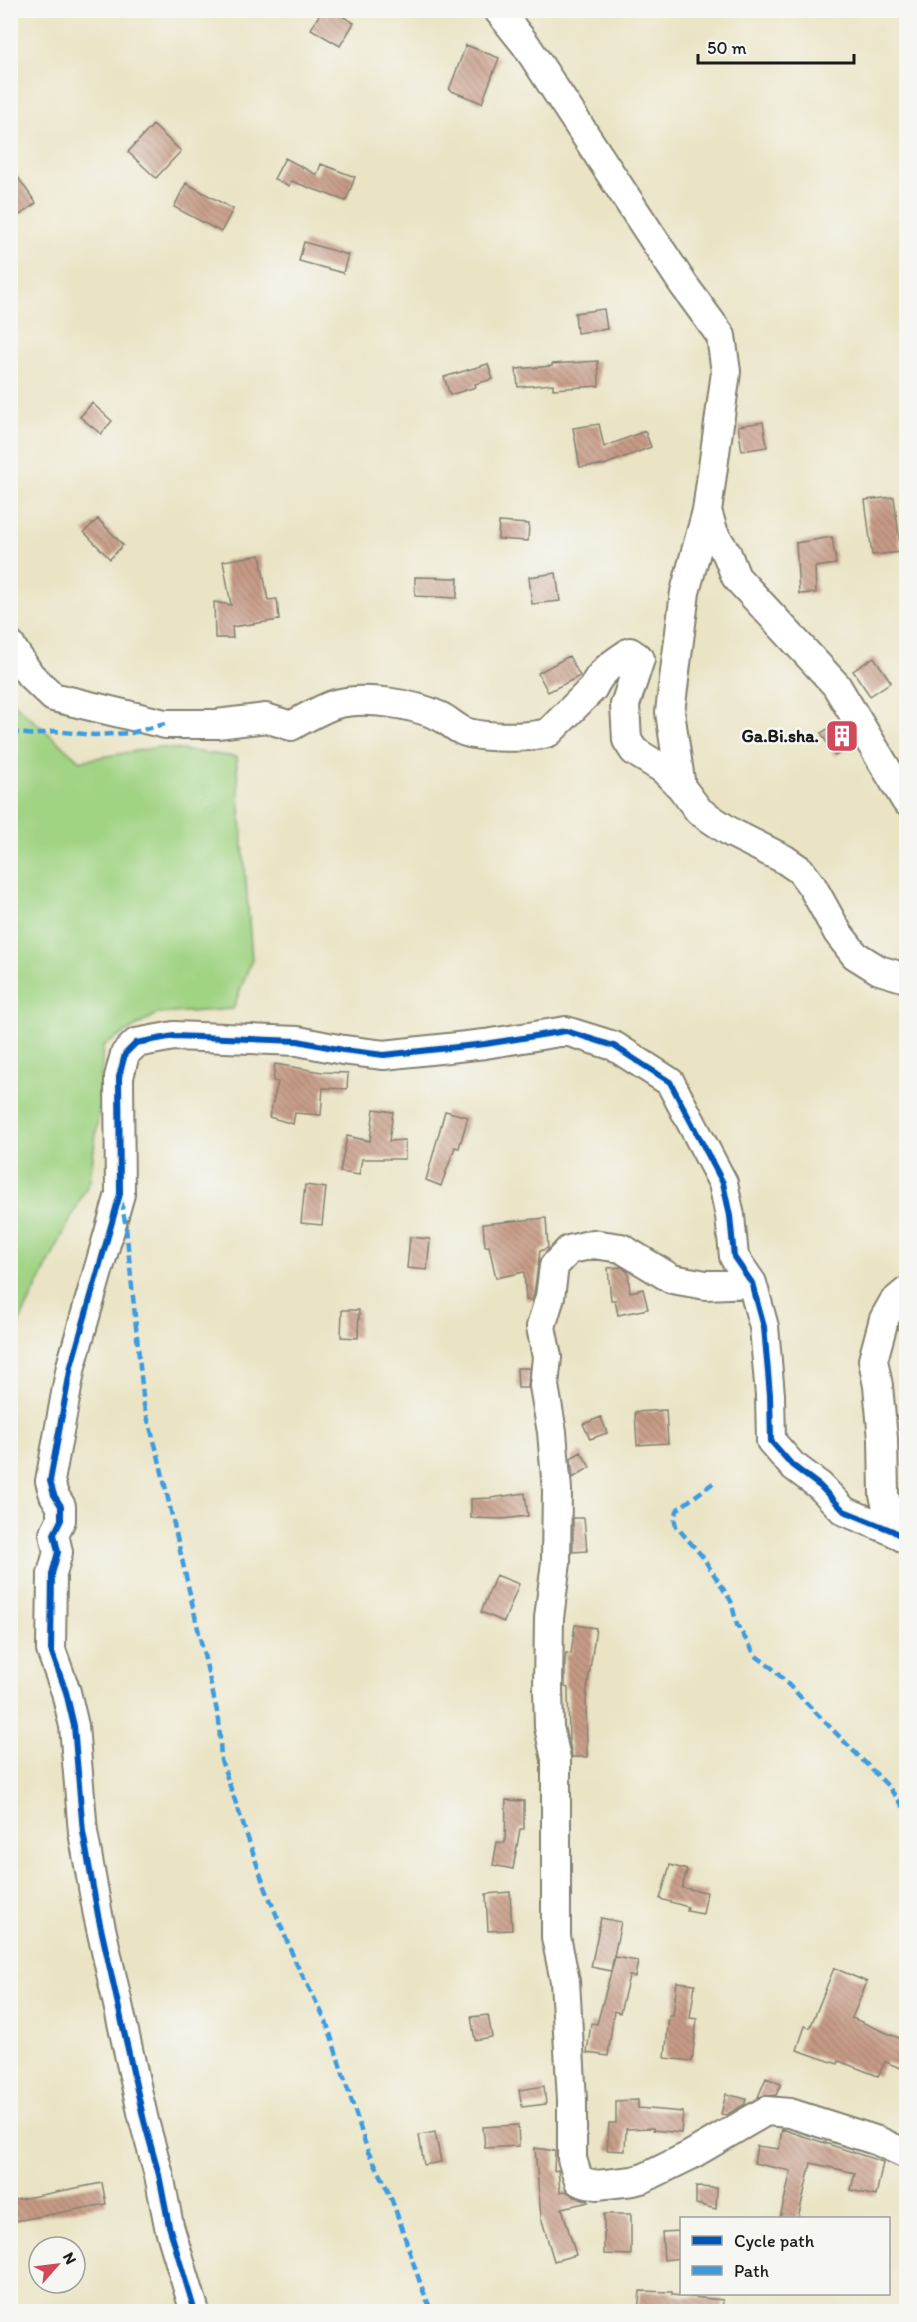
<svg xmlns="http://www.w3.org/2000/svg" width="917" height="2322" viewBox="0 0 917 2322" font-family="Itim,sans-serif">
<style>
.grass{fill:#a0d383;stroke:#5e7850;stroke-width:1.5}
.building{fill:url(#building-back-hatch)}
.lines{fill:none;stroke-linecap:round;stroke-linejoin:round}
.minor-casing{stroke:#838070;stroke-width:32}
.minor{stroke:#fff;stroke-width:28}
.quiet{stroke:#3c9bdf;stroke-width:4.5;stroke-dasharray:9 4.5;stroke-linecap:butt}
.cycleway-casing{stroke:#f6f6f2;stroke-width:10}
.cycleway{stroke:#0057b8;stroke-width:6}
.labels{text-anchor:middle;stroke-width:5;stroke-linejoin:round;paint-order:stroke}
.poi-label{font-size:18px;font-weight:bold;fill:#1c1c1c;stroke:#f6f6f2;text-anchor:end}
</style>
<defs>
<pattern id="building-back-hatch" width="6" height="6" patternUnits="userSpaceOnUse" patternTransform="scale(1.5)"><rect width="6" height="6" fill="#c79b86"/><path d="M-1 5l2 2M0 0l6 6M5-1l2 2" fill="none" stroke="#a17e6d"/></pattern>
</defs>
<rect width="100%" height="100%" fill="#f6f6f2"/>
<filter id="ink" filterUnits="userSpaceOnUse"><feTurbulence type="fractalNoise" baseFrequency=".0167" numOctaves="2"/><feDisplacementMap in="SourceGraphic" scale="12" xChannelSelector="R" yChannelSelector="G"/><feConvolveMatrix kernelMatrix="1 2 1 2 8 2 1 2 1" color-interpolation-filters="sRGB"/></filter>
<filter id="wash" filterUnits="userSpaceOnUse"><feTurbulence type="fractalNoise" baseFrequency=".008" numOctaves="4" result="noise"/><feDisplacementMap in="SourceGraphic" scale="24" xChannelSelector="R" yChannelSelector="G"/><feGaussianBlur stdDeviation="1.35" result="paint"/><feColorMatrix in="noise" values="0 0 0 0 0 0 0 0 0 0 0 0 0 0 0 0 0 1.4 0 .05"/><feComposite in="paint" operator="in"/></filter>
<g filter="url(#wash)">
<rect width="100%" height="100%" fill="#eae4c5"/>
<path class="grass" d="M10,700L80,761L158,747L236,757L252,959L233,1009L157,1014L103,1046L99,1110L90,1180L11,1339Z"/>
<g id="blocks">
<path class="building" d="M322,10H332L354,23L340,46L311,29Z
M466,45L499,58L482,103L449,90Z
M153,125L181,151L156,178L128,152Z
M285,158L317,175L321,164L355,177L346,201L291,181L289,186L274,179Z
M10,166L36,203L20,215L10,201Z
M186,183L233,209L221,232L174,207Z
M304,242L348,255L343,273L299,261Z
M604,309L607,329L577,333L575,313Z
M598,361L599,386L553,389V384L518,387L516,369L552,366V364Z
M488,364L493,379L475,384L476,387L450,395L444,377Z
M92,403L112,421L101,434L80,417Z
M763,422L767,447L742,451L738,426Z
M599,424L604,447L645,431L651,447L604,465L580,467L573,428Z
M894,497L901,552L872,555L865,500Z
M98,519L123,545L110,559L84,532Z
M499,522L529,524L528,541L498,539Z
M832,537L836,564L815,567L816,593L799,594L796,543Z
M260,555L268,600L277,599L279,620L232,627L233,638H215L214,602L231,605L223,561Z
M556,573L560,601L532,604L529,577Z
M415,577L458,578L457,598L415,596Z
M569,656L580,676L548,692L538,673Z
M874,657L891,682L870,696L853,671Z
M839,722L853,745L835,756L821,733Z
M275,1064L322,1072L348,1073L347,1089L323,1088L321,1115L295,1113L293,1124L269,1117L278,1082L273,1081Z
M374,1109L393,1112L389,1141L405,1140V1159H362L359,1175L340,1172L347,1136L370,1141Z
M445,1111L468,1117L459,1148L455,1147L441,1186L426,1180Z
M305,1185L326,1188L322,1225L301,1223Z
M546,1218L548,1248L540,1251L534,1294L532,1300H526L524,1272L496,1278L489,1246H485L483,1224Z
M410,1237L430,1239L427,1270L407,1268Z
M621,1267L628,1272L630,1292L643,1289L648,1309L618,1315L615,1300H611L608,1268Z
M342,1310H359L358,1338L341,1337Z
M517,1368H529L528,1388H518Z
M666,1410L668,1443L637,1445L635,1412Z
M601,1417L607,1433L590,1439L583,1424Z
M581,1452L590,1467L573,1478L571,1458Z
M525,1493L528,1516L502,1519L471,1518V1499L491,1498Z
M573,1518H584L587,1551L573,1552Z
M496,1575L519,1584L504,1622L481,1612Z
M575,1625L596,1628L586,1697L587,1757H572L569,1740L568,1688L565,1687V1661L566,1653L571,1654Z
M506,1800L524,1801V1829H520L513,1869L493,1865L497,1842L505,1843Z
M670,1865L687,1870L682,1888L707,1892L703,1914L687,1911L688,1907L660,1899Z
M510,1892L512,1930L488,1931L486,1894Z
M601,1918L621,1922L611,1971L591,1967Z
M615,1957L638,1961L635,1977L629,1976L620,2013L614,2011L608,2056L587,2053L591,2023L597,2024Z
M834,1968L867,1982L852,2018L906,2041V2070L885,2062L878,2076L839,2061L838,2064L797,2050L805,2026L810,2028Z
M677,1982L695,1984L690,2018L697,2019L692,2061L665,2058L669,2016H673Z
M488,2015L492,2037L475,2040L471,2017Z
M766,2078L781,2084L776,2095L758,2097Z
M544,2086L546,2104L522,2107L519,2090Z
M726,2094L746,2099L745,2104L726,2115L721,2114Z
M638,2100V2108L683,2112L681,2133L653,2130V2128L626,2129L625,2151L607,2150L609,2123H616V2101Z
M518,2125L519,2146L485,2148L483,2127Z
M782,2129L883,2162L876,2196L851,2190L855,2173L811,2163L798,2218H780L791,2171L754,2163L757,2146L779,2149Z
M435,2132L441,2162L424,2165L419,2135Z
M535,2148L555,2151L554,2171L558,2170L560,2192L566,2191L575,2197L588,2200L589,2202L562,2208L576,2255L554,2261L541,2217Z
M102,2183L106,2204L10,2222V2201Z
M696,2187L717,2188L716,2209L696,2204Z
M604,2214H631V2255L604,2254Z
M681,2231V2258L664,2260L662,2232Z
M640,2291L672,2292V2295L723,2300L722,2312H638Z"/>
</g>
</g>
<g filter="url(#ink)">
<use href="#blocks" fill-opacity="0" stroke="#838070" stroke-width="1.5"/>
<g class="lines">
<defs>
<path id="minor" d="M498,10L526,45L683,284L721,336L726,372L707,511L685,592L670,712L681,787L699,811L732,833L784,859L800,870L812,886L838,933L855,955L879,970L906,978
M707,511L714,534L727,554L736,577L836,685L906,801
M10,645L30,675L53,697L165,724H217L266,718L291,726C305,718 321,709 336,704C365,696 413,704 439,716C448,720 454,727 463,731C479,738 532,739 549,732L593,688C600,671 615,662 630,652L640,659L625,705L627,740L634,751L663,769L681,787
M752,1283L706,1285L672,1279L621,1248L593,1244L569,1250L554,1266L550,1297L541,1327L547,1357L544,1386L552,1432L557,1490L556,1562L549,1618L548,1689L549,1727L556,1759V1937L565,1981L572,2100V2159L579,2181L597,2185L633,2181L644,2178L689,2156L766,2111L790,2113L878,2141L906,2154
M893,1531L884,1495L883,1439L878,1386L873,1360L884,1319L893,1303L906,1292
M195,2312L169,2226L159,2175L144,2121L98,1915L83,1832L74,1726L66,1692L51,1650L52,1574L58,1552L54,1534L61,1520V1506L54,1495L50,1481L71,1366L120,1194L119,1077L125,1054L136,1043L174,1036L298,1041L343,1050L384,1055L485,1044L566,1031L614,1046L670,1082L723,1183L730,1216L734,1257L752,1283L764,1327L770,1395L771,1441L792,1465L820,1486L844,1511L893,1531L906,1539"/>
</defs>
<use href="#minor" class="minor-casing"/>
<use href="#minor" class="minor"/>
<path class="quiet" d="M10,732L35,735L53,731L94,735L131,733L165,724
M121,1201L126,1227L144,1406L158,1455L219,1720L221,1760L263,1882L296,1963L326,2021L368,2152C399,2201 408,2259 432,2312
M713,1483L678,1509L674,1518L676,1526L702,1556L731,1601L737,1625L756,1656L772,1668L887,1785L906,1810"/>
<defs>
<path id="cycleway" d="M195,2312L169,2226L159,2175L144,2121L98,1915L83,1832L74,1726L66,1692L51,1650L52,1574L58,1552L54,1534L61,1520V1506L54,1495L50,1481L71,1366L120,1194L119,1077L125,1054L136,1043L174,1036L298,1041L343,1050L384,1055L485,1044L566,1031L614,1046L670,1082L723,1183L730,1216L734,1257L752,1283L764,1327L770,1395L771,1441L792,1465L820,1486L844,1511L893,1531L906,1539"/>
</defs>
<use href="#cycleway" class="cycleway-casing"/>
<use href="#cycleway" class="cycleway"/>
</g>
</g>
<defs>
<symbol id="building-square" viewBox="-11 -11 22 22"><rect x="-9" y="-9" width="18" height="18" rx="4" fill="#d1495b" stroke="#f6f6f2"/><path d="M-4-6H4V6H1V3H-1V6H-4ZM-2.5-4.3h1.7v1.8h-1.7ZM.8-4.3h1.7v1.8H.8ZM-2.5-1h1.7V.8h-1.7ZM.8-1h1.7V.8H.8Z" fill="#fff"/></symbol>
</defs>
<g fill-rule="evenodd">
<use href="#building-square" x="823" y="717" width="38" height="38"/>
</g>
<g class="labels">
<g class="poi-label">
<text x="819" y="742">Ga.Bi.sha.</text>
</g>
</g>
<rect width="917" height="2322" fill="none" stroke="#f6f6f2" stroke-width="36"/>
<rect x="680" y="2217" width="210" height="78" fill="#f6f6f2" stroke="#9f9f9c" stroke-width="1.5"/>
<rect x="692" y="2236" width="30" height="9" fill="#0057b8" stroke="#9f9f9c" stroke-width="1.5"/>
<text x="734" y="2247" font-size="18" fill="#1c1c1c">Cycle path</text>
<rect x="692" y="2266" width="30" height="9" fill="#3c9bdf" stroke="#9f9f9c" stroke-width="1.5"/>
<text x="734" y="2277" font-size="18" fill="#1c1c1c">Path</text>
<g transform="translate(57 2265) rotate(62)"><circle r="28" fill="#f6f6f2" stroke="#9f9f9c" stroke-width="1.5"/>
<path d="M0-4.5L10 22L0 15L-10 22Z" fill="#d1495b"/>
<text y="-9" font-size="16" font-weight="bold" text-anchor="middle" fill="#1c1c1c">N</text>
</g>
<path d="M698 54v9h156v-9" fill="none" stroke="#1c1c1c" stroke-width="3"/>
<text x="707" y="54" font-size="18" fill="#1c1c1c" stroke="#f6f6f2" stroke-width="4.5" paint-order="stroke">50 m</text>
</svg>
